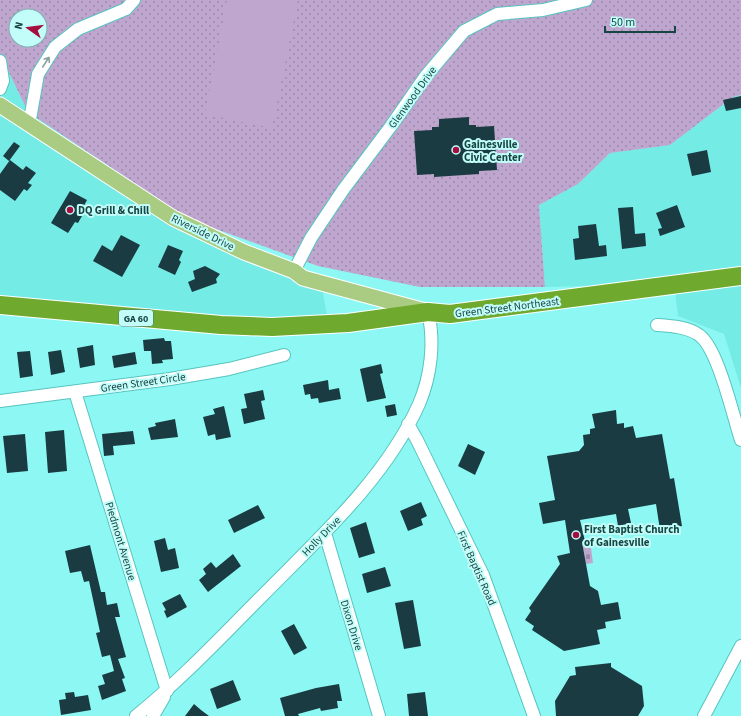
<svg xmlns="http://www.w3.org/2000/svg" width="741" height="716" viewBox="0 0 741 716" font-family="'Source Sans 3',sans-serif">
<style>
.built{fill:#75ebe6}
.green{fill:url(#green-dots);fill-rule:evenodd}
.cemetery{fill:url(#cemetery-stones)}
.pitch{fill:#bfa6cf}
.building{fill:#1a3b41}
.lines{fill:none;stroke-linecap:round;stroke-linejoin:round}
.minor-casing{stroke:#57c4bf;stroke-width:14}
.major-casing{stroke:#fff;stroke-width:17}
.highway-casing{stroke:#fff;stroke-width:20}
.minor{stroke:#fff;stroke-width:12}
.major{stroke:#a9cc82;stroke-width:15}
.highway{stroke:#6faa2e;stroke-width:18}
.oneway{stroke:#8ba2a2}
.poi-dot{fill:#a60d3f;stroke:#c2fdf9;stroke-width:1.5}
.labels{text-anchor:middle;stroke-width:4;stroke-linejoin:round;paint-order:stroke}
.shield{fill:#c2fdf9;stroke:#4a7c7a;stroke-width:1}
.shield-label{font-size:10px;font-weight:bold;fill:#174544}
.street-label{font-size:11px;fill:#174544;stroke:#c2fdf9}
.poi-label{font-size:11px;font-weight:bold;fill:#174544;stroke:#c2fdf9;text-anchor:start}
</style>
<defs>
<pattern id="green-dots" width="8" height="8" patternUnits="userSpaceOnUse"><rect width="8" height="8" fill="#bfa6cf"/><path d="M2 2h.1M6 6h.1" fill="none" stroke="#9a89aa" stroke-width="1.8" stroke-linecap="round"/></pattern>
<pattern id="cemetery-stones" width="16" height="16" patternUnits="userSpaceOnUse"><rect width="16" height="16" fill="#bfa6cf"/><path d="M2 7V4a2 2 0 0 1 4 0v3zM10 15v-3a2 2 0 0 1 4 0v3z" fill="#9a89aa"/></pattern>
</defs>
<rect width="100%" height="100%" fill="#8df8f3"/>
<path class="built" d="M0,54L28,112L188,219L320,276L328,321H270L0,303Z
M741,95V388L724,334L678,316L674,284L545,287L539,205L578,184L610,153L670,145L733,97Z"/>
<path class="green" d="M0,0H741V95L733,97L670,145L610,153L578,184L539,205L545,287H420L318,266L188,219L28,112L0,54ZM16,16H40V40H16Z"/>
<path class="cemetery" d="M590,540L593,563L586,564L582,542Z"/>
<path class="pitch" d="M227,0H298L272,128L205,114Z"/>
<path class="building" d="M741,96V108L726,111L723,100Z
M469,117V125H476V127L494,126L497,170L479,171V174L434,177V174L417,175L414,131L432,130V127H439V119Z
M14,142L20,146L9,161L3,156Z
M707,150L711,172L692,176L687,154Z
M10,160L23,170L26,166L36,173L28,183L32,185L27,191L24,189L15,201L0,190V174Z
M70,191L87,200L79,215L82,216L78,223L75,222L68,233L51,223Z
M677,205L685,227L660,236L658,229L662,228L656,213Z
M633,207L635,234L645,233L646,246L622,249L618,208Z
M596,224L599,246L606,245L607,256L575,260L573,239L579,238L578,226Z
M121,235L140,245L122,277L93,261L102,245L112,251Z
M168,245L183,251L179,260L181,262L175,275L158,267Z
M205,266L220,274L216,279L217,283L192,292L188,282L195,279L193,271Z
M164,338L165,341H171L173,359L162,360L163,363L152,364L151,351H144L143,340Z
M93,345L95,365L80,368L77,348Z
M61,350L65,372L51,375L48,352Z
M30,351L33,376L20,378L17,352Z
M135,352L137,364L114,368L112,356Z
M381,364L383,373L380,374L386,398L367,402L360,369Z
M328,380L329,390L339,388L341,399L319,403L318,398L311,399L310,394L305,395L303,385Z
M263,390L265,400L261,401L265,419L244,424L241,409L247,408L244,394Z
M395,404L397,415L387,417L385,406Z
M224,406L231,437L216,440L215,434L208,436L203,417L215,414L213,409Z
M616,410L617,424L624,423V428L633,426L636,438L662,434L670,479L674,478L682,526L660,530L656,504L628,509L631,523L618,526L616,514L580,520L585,541L582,542L590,586L598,591L601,605L618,602L621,619L605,622L606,628L597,630L600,644L564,651L532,630L534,626L525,620L531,611L529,608L560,564L557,556L570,553L565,520L543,524L539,503L555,500L547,456L579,451L584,445L583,435L590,434V429L595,428L592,414Z
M175,419L178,437L151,440L148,428L156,426L155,423Z
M64,430L67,471L48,473L45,432Z
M133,431L135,444L113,446L114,455L104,456L102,434Z
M25,434L28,471L7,473L3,436Z
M468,444L485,452L475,475L458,466Z
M421,502L427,516L421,519L423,525L408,531L400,511Z
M258,505L265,518L234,533L228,520Z
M366,522L375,553L359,558L350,528Z
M165,538L168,550L175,548L179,568L161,572L154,541Z
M90,545L101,592H105L107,605L117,603L120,617H115L126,657L118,659L125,678L122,679L126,691L102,700L98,686L105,684L102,675L114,671L110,655L102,657L96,633L100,632L89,581L84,582L81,571L70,573L65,551Z
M233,554L241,566L208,592L199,580L206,574L203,569L211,562L216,568Z
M385,567L391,586L367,593L362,574Z
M180,594L187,607L167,618L164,611L166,610L162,603Z
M413,600L421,646L404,649L395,603Z
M294,624L307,648L294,655L281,631Z
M611,663V667L642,686L644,706L638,716H556L555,701L570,676L576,675L575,667Z
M233,680L241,700L217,709L210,689Z
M339,684L342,701H337L338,708L321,711L320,708L298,714L299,716H285L280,698L316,688Z
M74,692L75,697L88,695L91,710L61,715L59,700L66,699L65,693Z
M425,692L428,716H409L407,694Z
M194,704L201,710L209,716H185Z"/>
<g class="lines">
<defs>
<path id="minor" d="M0,61L3,81L0,89
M29,125L38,74L55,47L78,29L126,9L134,0
M294,271L311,238L343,190L391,126L425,77L464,31L497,14L543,10L586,0
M657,325C671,326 688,327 699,335C718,348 733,416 741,440
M75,392L167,691
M0,401L170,379L229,369L284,355
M408,424L417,440L483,575L534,716
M325,533L379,716
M136,716C182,679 222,636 263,595C319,538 386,478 419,404C431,376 435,342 428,312
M153,716L164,697
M704,716L741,646"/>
<path id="major" d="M0,105L173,218L244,252L294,271L303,278L425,311"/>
<path id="highway" d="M0,305L221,325L272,327L348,323L428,312L450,314L741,276"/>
</defs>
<use href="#minor" class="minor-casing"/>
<use href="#major" class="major-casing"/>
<use href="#highway" class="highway-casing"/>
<use href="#minor" class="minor"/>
<use href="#major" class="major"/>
<use href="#highway" class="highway"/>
</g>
<defs><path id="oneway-shaft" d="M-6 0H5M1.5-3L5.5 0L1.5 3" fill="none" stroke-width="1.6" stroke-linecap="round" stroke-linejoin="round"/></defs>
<use class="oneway" href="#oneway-shaft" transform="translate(46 62) rotate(-57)"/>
<g class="poi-dot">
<circle cx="456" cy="150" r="4"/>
<circle cx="70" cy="210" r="4"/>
<circle cx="576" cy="535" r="4"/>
</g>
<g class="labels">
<rect class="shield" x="119" y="310" width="34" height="16" rx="3"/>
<g class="shield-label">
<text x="136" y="322">GA 60</text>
</g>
<g class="street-label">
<text transform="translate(412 97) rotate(-54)" y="4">Glenwood Drive</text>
<text transform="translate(203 232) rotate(26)" y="4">Riverside Drive</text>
<text transform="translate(507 307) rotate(-7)" y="4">Green Street Northeast</text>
<text transform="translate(143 382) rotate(-8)" y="4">Green Street Circle</text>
<text transform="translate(321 536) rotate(-46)" y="4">Holly Drive</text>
<text transform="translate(121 541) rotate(73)" y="4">Piedmont Avenue</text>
<text transform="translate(477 568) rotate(66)" y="4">First Baptist Road</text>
<text transform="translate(352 625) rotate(73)" y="4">Dixon Drive</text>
</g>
<g class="poi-label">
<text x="464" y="148">Gainesville<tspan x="464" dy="13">Civic Center</tspan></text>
<text x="78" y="214">DQ Grill &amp; Chill</text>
<text x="584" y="533">First Baptist Church<tspan x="584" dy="13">of Gainesville</tspan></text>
</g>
</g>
<g transform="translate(28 28) rotate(284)"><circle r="19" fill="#c2fdf9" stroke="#7eb3b1"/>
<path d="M0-3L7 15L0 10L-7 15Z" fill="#a60d3f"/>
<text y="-6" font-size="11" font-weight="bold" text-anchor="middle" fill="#174544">N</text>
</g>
<path d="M605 26v6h70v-6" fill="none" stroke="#174544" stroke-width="2"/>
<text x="611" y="26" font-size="12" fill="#174544" stroke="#c2fdf9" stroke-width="3" paint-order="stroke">50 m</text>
</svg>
